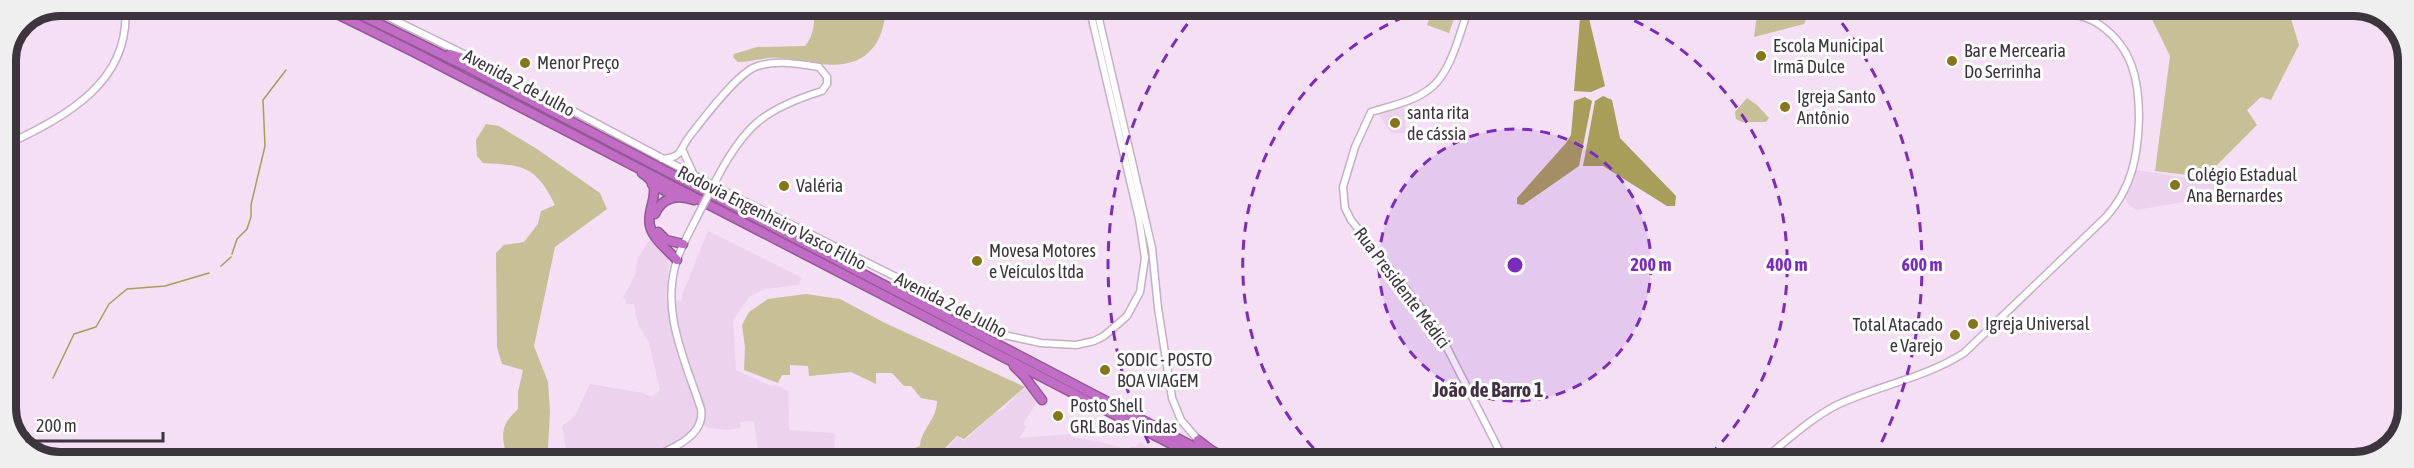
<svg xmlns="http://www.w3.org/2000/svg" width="2414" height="468" viewBox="0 0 2414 468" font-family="'Asap Condensed',sans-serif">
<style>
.built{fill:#ecd2ed}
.green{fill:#c7bf96}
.water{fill:#a99d5a}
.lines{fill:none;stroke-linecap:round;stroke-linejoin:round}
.stream{stroke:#a99d5a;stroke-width:1.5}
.secondary-casing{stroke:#c4b0c4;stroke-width:9}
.motorway-casing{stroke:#935996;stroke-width:11}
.secondary{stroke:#fff;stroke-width:6}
.motorway{stroke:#c16cc5;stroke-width:8}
.secondary-bridge-casing{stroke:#c4b0c4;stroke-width:9;stroke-linecap:butt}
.secondary-bridge{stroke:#fff;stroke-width:6}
.ring{fill:none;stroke:#7b2cbf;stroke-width:3;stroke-dasharray:10 8}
.poi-dot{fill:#857619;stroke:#fff;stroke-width:2}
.labels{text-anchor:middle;stroke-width:6;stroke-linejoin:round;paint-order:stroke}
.poi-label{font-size:18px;fill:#3d353e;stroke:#fff;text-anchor:start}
.street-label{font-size:18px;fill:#3d353e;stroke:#fff}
.neighbourhood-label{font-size:20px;font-weight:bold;fill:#413142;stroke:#fff}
.rim{fill:none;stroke:#3d353e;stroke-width:8}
.centre{fill:#7b2cbf;stroke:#fff;stroke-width:3}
.ring-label{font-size:18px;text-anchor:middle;font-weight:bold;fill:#7b2cbf;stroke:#fff;stroke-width:6;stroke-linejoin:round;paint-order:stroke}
</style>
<rect width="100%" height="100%" fill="#f4dff4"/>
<path class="built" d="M1404,106L1406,133H1391L1379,114Z
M2137,170L2199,180L2212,177L2224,191L2207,198L2136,210L2127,203L2126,197Z
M708,231L802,278L798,285L765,289L750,296L733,320L736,370L771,386L776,385L788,391L789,430L834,433L835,461H759L754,421L740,422L741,428L728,430L709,428L699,421L689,436L678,443L688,461H568L562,426L575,416L590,384L643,393L652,397L660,390L649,343L638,324L634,304H626V299L623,298L635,275L638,258L650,239L669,258L666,299L682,301L683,293Z
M1028,388L1039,399L1023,424L1027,427L1019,438L1071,434V437L1106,443L1128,450L1131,446L1135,447L1140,442L1164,461H934L958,437L964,441L996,412L1003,410L1020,392Z"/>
<path class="green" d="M815,6H886C884,48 863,69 821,64C807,63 793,58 779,58C766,57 751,62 738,62L733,57L734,54L757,47L805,46C815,35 814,20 815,6Z
M1434,7H1458L1449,33L1427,25Z
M1758,7H1811L1804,24L1754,37Z
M1899,7H1963L1910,15Z
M2146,7H2258L2266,19H2291L2299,45L2271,100L2261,97L2247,110L2257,125L2205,177L2155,171L2170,56Z
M1747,98L1757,105L1769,118L1766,122H1742L1736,119L1735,112Z
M486,124L499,126L537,149L600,193L607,209L555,247L534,346L548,382L550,412L548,448L534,461H515L507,458C501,434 500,426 518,409V392L523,370L502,364L497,347L496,253L504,245L524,242L538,224L541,211L555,205C536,166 523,165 483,163L477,156L476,140Z
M806,294L840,299L885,323L1025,387L964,439L957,436L932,461H871C886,452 904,453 920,446C921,430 937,419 937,401L921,398L911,386H904L892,373H876V384L851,372L809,376L808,366L790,365V375H782L778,383L744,370L745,347L742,325L749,312L768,299Z"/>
<path class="water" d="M1583,14H1588L1605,86L1591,92L1574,91L1580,18Z
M1603,96L1612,100L1620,138L1676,196L1675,206H1667L1603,166H1583L1595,101Z
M1585,97L1592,101L1579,166L1523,205L1517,204V198L1566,143L1571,135L1574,101Z"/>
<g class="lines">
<path class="stream" d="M232,254L237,239L247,229L251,217V205L265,146L263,100L286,70
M221,266L231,257
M53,378L74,334L96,327L109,304L127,289L165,286L209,273"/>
<defs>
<path id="secondary" d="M366,6L472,58
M1096,6L1152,248L1158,308L1172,398L1181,420L1198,440
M1469,7C1460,32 1451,75 1428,90C1412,102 1390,106 1371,112L1355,147L1343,187L1345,208L1351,220L1421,308L1441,336L1499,450L1504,457L1512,462
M481,62L722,190L916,287L1004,335L1041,343L1076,345L1094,341L1104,336L1127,316L1140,292L1145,258L1139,219L1089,6
M6,145C65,117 132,82 125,6
M682,149L693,173
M662,159C669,158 675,158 679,153C683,148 685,142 689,137C703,119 736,75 755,67C776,59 798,64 819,67L827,77V84L822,91C764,109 744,126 716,180
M645,461C666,451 706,438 701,409C685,360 659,309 678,257C683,243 691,229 698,215
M1760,462C1785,443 1810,418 1839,404C1880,385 1925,378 1964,353L2106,217C2132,188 2138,156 2139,118C2139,81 2133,48 2100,25C2078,10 2052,15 2029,7"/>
<path id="motorway" d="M321,6L412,51L1206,462
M343,6L467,67L1223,462
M450,54L484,64
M642,173C667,188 645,207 650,226C653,239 668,250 677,260
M652,184L677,197
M655,214C662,197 678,194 694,200
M658,232L666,240L683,244
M929,303L960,311
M1014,366L1024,376L1042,400
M1198,440L1211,450L1232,462"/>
</defs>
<use href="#secondary" class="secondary-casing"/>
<use href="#motorway" class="motorway-casing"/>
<use href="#secondary" class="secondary"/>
<use href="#motorway" class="motorway"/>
<defs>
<path id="secondary-bridge" d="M698,215L716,180"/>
</defs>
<use href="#secondary-bridge" class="secondary-bridge-casing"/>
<use href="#secondary-bridge" class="secondary-bridge"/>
</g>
<circle cx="1515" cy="265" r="136" fill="#7b2cbf" fill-opacity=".12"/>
<g class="ring">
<circle cx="1515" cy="265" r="136"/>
<path d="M1326 461A272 272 0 0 1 1429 7M1601 7A272 272 0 0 1 1704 461"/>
<path d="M1157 459A407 407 0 0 1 1199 9M1831 9A407 407 0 0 1 1873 459"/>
</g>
<g class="poi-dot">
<circle cx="1761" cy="56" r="6"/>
<circle cx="1952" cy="61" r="6"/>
<circle cx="525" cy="63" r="6"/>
<circle cx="1785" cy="107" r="6"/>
<circle cx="1395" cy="123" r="6"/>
<circle cx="2175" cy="185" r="6"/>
<circle cx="784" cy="186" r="6"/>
<circle cx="977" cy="261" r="6"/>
<circle cx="1973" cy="324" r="6"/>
<circle cx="1955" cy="335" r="6"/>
<circle cx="1105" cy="370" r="6"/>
<circle cx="1058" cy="416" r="6"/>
</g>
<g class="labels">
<g class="poi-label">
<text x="1773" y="52">Escola Municipal<tspan x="1773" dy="21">Irmã Dulce</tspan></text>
<text x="1964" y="57">Bar e Mercearia<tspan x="1964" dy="21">Do Serrinha</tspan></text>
<text x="537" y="69">Menor Preço</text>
<text x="1797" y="103">Igreja Santo<tspan x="1797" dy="21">Antônio</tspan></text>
<text x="1407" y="119">santa rita<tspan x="1407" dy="21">de cássia</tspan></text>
<text x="2187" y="181">Colégio Estadual<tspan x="2187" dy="21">Ana Bernardes</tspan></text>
<text x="796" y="192">Valéria</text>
<text x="989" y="257">Movesa Motores<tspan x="989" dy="21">e Veículos ltda</tspan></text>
<text x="1985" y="330">Igreja Universal</text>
<text x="1943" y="331" text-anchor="end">Total Atacado<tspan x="1943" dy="21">e Varejo</tspan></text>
<text x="1117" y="366">SODIC - POSTO<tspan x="1117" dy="21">BOA VIAGEM</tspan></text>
<text x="1070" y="412">Posto Shell<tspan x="1070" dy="21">GRL Boas Vindas</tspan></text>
</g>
<g class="street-label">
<text transform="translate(519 83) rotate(28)" y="6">Avenida 2 de Julho</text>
<text transform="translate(772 218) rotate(27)" y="6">Rodovia Engenheiro Vasco Filho</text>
<text transform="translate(1402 288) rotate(53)" y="6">Rua Presidente Médici</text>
<text transform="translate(951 305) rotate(27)" y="6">Avenida 2 de Julho</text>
</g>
<g class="neighbourhood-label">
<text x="1488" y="397">João de Barro 1</text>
</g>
</g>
<path d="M0 0H2414V468H0ZM60 16H2354A44 44 0 0 1 2398 60V408A44 44 0 0 1 2354 452H60A44 44 0 0 1 16 408V60A44 44 0 0 1 60 16Z" fill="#efeff0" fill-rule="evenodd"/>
<path class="rim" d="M60 16H2354A44 44 0 0 1 2398 60V408A44 44 0 0 1 2354 452H60A44 44 0 0 1 16 408V60A44 44 0 0 1 60 16Z"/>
<circle cx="1515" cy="265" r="9" class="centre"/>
<g class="ring-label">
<text x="1651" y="271">200 m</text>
<text x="1787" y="271">400 m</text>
<text x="1922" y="271">600 m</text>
</g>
<path d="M27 432v9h136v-9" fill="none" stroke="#3d353e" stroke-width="3"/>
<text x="36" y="432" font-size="18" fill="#3d353e" stroke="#ffffff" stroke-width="4.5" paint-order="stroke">200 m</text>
</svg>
